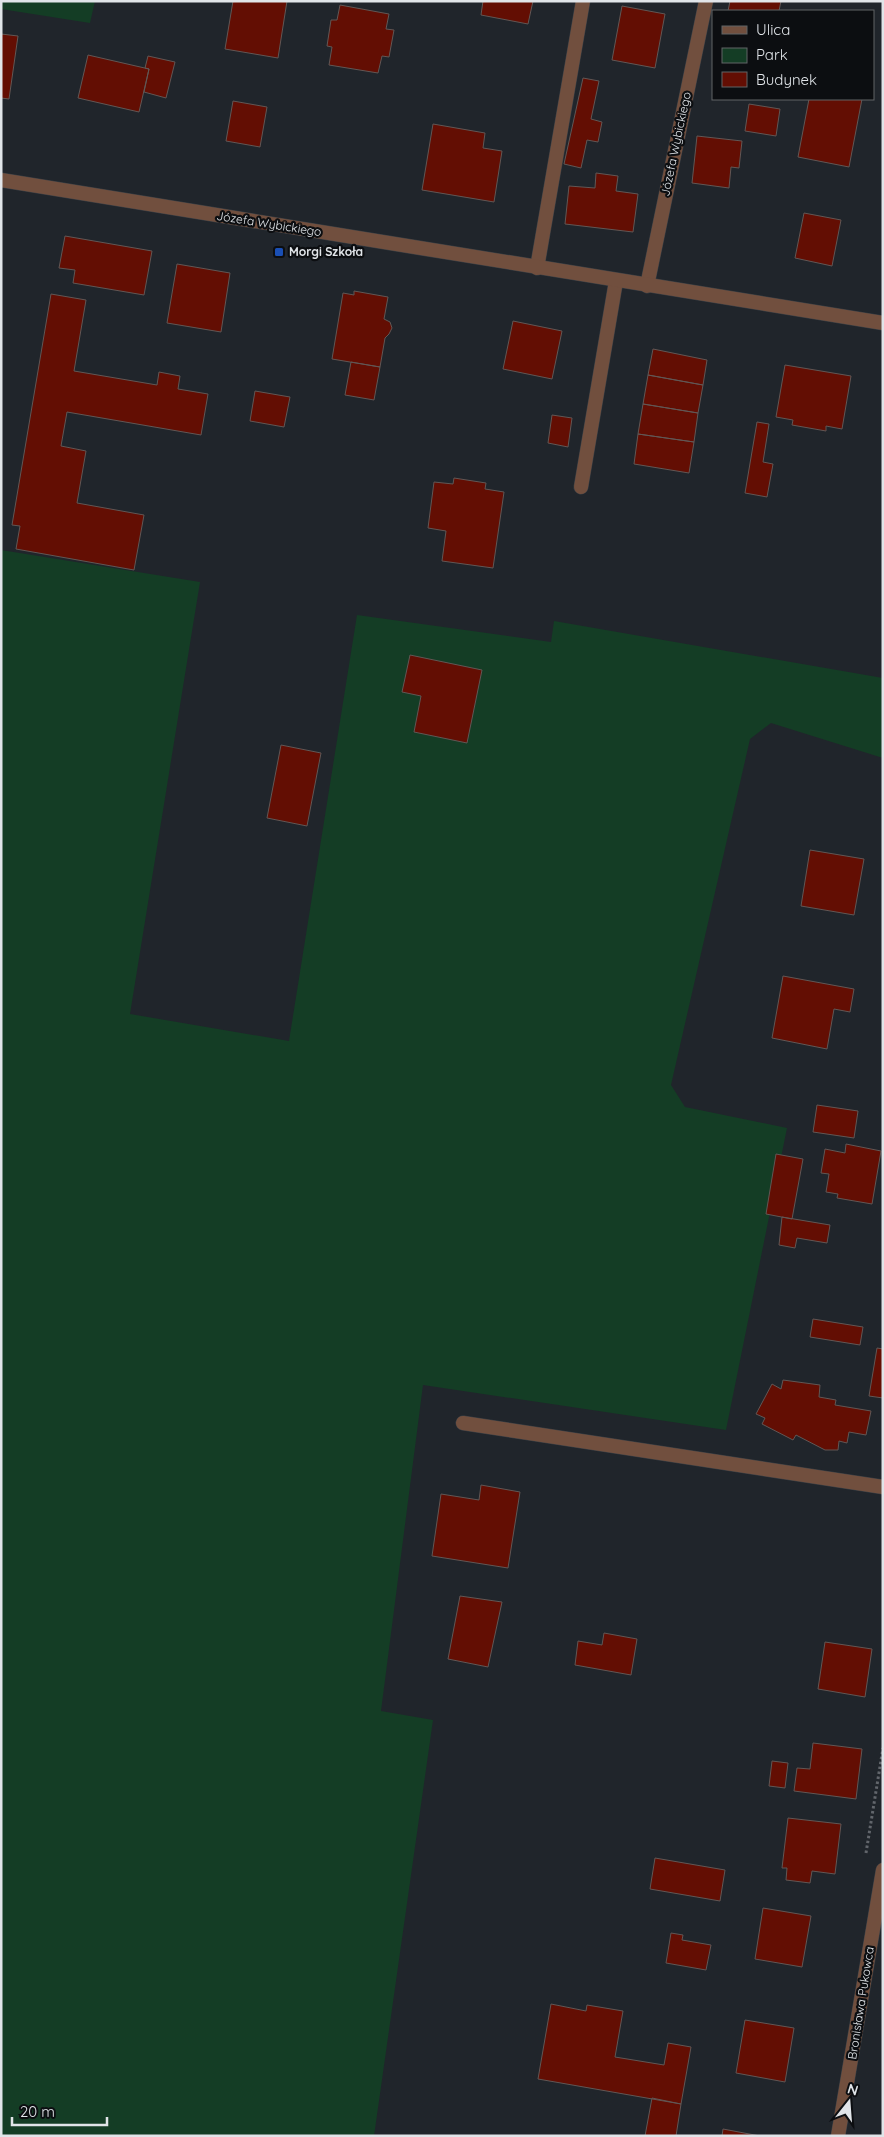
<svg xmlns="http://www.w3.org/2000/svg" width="884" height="2137" viewBox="0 0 884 2137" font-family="Quicksand,sans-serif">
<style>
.green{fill:#143d25}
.building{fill:#630e03;stroke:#615755}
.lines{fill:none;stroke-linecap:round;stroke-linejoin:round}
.service-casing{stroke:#3b4046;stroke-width:15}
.minor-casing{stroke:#3b4046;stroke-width:15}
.tertiary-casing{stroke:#3b4046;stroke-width:15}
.path{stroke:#62666c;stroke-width:3;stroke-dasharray:2.5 2.5;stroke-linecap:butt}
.service{stroke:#714f3e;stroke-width:14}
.minor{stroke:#714f3e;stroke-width:14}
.tertiary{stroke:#714f3e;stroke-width:14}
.transit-dot{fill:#1a4fb4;stroke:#0c0e11;stroke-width:2}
.labels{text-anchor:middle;stroke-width:4.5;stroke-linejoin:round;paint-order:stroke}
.street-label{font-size:12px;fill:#e1e5e9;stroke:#0c0e11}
.poi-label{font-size:12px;font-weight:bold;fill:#e1e5e9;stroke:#0c0e11;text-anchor:start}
</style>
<rect width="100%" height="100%" fill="#20252b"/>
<path class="green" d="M1,1H95L90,23L1,9Z
M1,550L200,582L130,1014L289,1041L357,615L551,642L554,621L883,678V758L771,723L750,739L671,1085L685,1107L787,1128L726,1430L423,1385L381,1711L433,1720L374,2136H1Z"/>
<path class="building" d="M233,1H287L278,58L225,49Z
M483,1H533L528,24L481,15Z
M730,1H781L779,11H728Z
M340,5L389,14L386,29L394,30L389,57L382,56L378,73L329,65L332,47L327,46L331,20H337Z
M622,6L665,14L655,68L612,60Z
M1,34L18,36L9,99L1,98Z
M88,55L149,69L139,112L78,98Z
M148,56L175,62L166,98L144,92L149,69L145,68Z
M583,78L599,81L591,119L602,122L598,142L587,140L581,168L564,164Z
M809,99H862L849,167L798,157Z
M233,101L267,107L260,147L226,141Z
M749,104L780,109L776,136L745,131Z
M433,124L485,133L483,148L502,151L494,202L422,190Z
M697,136L742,141L739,168L731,167L729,188L692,183Z
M596,173L618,176L616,191L638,194L633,232L565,224L569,186L595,188Z
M804,213L841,220L832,266L795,258Z
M65,236L152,251L144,295L73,283L75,270L59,268Z
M177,264L230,273L221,332L167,323Z
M354,291L388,297L384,319L390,322L392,328L389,334L385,338L380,367L332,359L343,293L354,295Z
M51,294L86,300L74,371L157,385L159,372L180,376L178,389L208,394L201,435L67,412L61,446L86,451L77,503L144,515L134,570L16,549L20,526L12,525Z
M513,321L562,331L552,379L503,369Z
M653,349L707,360L703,385L648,375Z
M351,362L380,367L374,400L345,395Z
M785,365L851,376L842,429L826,426V431L792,425L793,420L776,417Z
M648,375L703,385L698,413L643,404Z
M255,391L290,397L284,427L250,421Z
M643,404L698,413L694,442L638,434Z
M552,415L572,418L568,447L548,443Z
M757,422L769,424L763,462L773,464L767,497L745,493Z
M638,434L694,442L689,473L634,464Z
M454,478L486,483L485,489L504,492L493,568L442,561L446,531L428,528L434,482L453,484Z
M410,655L482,670L467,743L414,732L421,696L402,692Z
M281,745L321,753L307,826L267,818Z
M810,850L864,859L854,915L801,906Z
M783,976L854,989L850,1012L834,1009L827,1049L772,1038Z
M817,1105L858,1111L854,1138L813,1132Z
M846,1144L881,1151L872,1204L837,1198L838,1194L826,1192L829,1174L821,1173L825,1149L845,1153Z
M776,1154L803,1159L792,1219L766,1214Z
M782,1217L830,1225L827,1243L797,1238L795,1248L779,1245Z
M813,1319L863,1327L860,1345L810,1337Z
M877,1348L883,1349V1398L869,1396Z
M783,1380L820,1385L819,1397L836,1400L835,1405L871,1411L866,1435L849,1432L847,1443L839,1441L838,1450H825L796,1435L793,1440L762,1424L765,1418L756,1414L772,1384L781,1389Z
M481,1485L520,1492L508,1568L432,1556L441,1494L479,1500Z
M460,1596L502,1602L488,1667L448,1659Z
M604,1633L637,1639L631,1675L575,1665L578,1641L602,1645Z
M825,1642L872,1649L865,1697L818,1689Z
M813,1743L862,1749L856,1799L794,1791L797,1768L810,1769Z
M772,1761L788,1763L785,1788L769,1786Z
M788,1818L841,1824L835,1874L812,1871L810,1883L786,1880L787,1868H782Z
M655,1858L725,1870L720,1901L650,1889Z
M763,1908L811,1916L802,1967L755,1959Z
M671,1933L683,1935L682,1940L711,1945L706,1970L666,1963Z
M551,2004L586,2011L587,2005L623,2011L615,2057L664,2065L668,2043L691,2047L681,2104L538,2079Z
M745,2020L794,2028L785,2082L736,2073Z
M652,2098L681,2104L676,2136H645Z
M723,2129L760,2136H722Z"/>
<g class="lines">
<defs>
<path id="service" d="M581,487L616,281"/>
<path id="minor" d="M537,268L583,1
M647,286L706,1
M463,1423L883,1487"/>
<path id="tertiary" d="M1,180L883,323
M838,2136L883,1870"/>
</defs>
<use href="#service" class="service-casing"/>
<use href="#minor" class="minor-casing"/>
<use href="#tertiary" class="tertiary-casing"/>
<path class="path" d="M866,1853L883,1748"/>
<use href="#service" class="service"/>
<use href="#minor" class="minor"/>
<use href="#tertiary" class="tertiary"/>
</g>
<rect class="transit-dot" x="274" y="247" width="10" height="10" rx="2.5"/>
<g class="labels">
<g class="street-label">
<text transform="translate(676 144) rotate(-78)" y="4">Józefa Wybickiego</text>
<text transform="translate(269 224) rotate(9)" y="4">Józefa Wybickiego</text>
<text transform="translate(861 2003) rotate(-81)" y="4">Bronisława Pukowca</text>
</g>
<g class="poi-label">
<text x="289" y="256">Morgi Szkoła</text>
</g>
</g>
<rect width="884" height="2137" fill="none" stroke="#e1e5e9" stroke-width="5"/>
<rect x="712" y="10" width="162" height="90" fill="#0c0e11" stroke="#616467"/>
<rect x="722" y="26" width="25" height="8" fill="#714f3e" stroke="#616467"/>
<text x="756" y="35" font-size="15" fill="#e1e5e9">Ulica</text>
<rect x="722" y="48" width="25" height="15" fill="#143d25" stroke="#616467"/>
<text x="756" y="60" font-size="15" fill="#e1e5e9">Park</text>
<rect x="722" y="72" width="25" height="15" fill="#630e03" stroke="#616467"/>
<text x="756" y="85" font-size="15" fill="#e1e5e9">Budynek</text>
<g transform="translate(849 2102) rotate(17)" stroke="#0c0e11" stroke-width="4" paint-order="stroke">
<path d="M0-4L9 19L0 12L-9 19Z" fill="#e1e5e9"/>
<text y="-8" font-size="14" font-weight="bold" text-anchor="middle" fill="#e1e5e9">N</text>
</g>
<path d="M12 2117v8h95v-8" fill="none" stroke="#e1e5e9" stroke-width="2.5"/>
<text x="20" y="2117" font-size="15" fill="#e1e5e9" stroke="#0c0e11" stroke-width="4" paint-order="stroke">20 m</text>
</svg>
